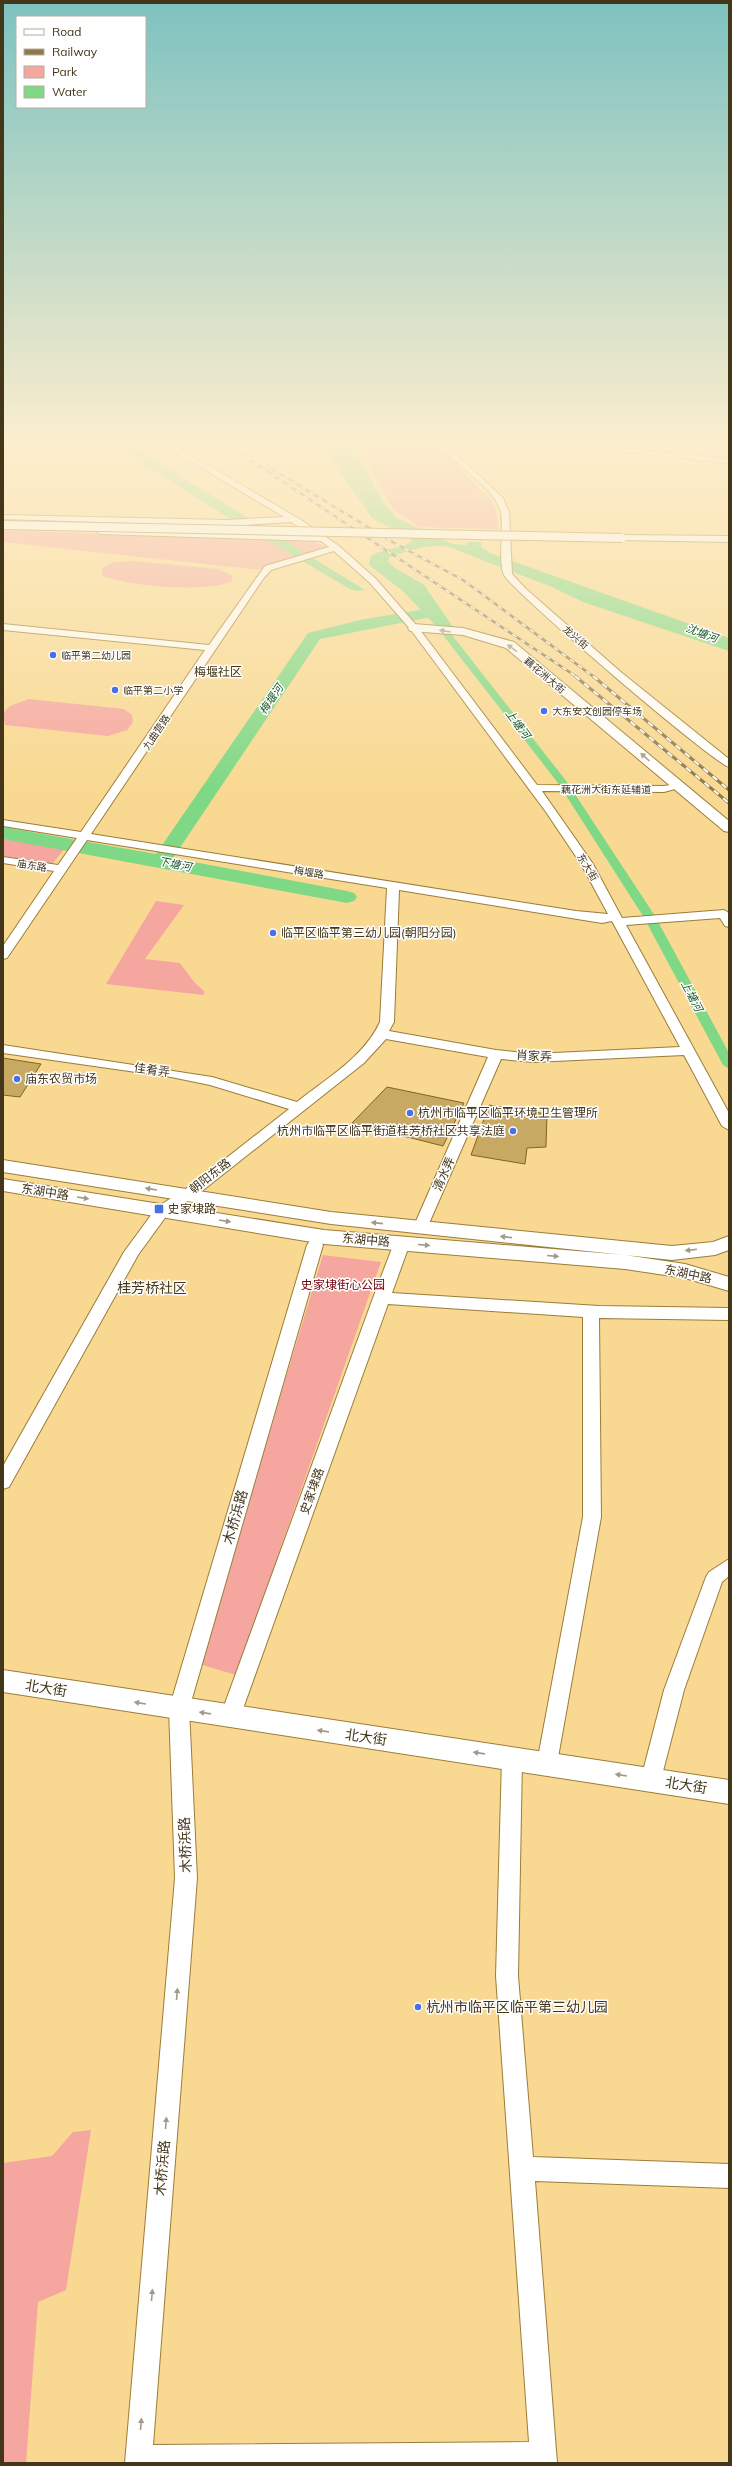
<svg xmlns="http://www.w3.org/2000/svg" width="732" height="2466" viewBox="0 0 732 2466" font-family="Mulish,'Noto Sans SC',sans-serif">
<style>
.green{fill:#f5a79f}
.water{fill:#7ed885}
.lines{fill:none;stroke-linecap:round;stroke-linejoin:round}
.canal{fill:#7ed885;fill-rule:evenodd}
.river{fill:#7ed885;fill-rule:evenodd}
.building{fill:#c8a963;stroke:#82651a}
.minor-casing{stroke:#9b7d37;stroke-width:2}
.major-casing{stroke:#9b7d37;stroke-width:2}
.minor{fill:#fff;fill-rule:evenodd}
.major{fill:#fff;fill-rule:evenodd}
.rail-far1-casing{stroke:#8e794b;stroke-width:2.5}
.rail-casing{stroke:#8e794b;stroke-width:3}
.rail-far1{stroke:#fefefe;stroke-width:1.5;stroke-dasharray:5;stroke-linecap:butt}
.rail{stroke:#fefefe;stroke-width:2;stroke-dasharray:6;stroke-linecap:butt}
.minor-bridge-casing{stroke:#9b7d37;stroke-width:10;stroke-linecap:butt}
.minor-bridge{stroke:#fff;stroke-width:8}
.oneway{fill:#a19a8c}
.poi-dot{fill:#4771e4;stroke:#fefefe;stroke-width:1.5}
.labels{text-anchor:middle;stroke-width:3;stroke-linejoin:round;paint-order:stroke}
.far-street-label{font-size:10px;fill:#433619;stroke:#fefefe}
.far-poi-label{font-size:10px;fill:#433619;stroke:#fefefe;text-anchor:start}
.far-water-label{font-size:11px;font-style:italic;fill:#195722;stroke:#fefefe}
.far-quarter-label{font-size:12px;fill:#433619;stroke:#fefefe}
.poi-label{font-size:12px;fill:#433619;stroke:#fefefe;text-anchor:start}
.street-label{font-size:12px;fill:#433619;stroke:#fefefe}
.park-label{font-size:12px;fill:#71020c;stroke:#fefefe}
.quarter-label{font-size:14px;fill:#433619;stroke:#fefefe}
.near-street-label{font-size:14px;fill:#433619;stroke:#fefefe}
.near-poi-label{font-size:14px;fill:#433619;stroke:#fefefe;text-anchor:start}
</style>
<rect width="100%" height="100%" fill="#f9d992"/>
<path class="green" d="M358,446H437L491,500L496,510L498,529L420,527L393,509Z
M3,530L314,542L327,547L262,569H251L3,542Z
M133,561L218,569L233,576L231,582C203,593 130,586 102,576V568L113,562Z
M29,699L124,709L132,715L133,722L127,730L108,736L5,725L3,713L10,706Z
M3,839L65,848L52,864L3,856Z
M156,901L184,905L145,959L180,963L194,982L205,992L203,995L106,984Z
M323,1255L381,1262L236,1675L199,1664Z
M91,2130L66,2290L38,2302L26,2463H3V2163L52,2156L73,2132Z"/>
<path class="water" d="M115,446H131L365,590L358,591L350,589L232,520Z
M322,446H352L383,502L397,518L452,544L467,545L468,542H481V547L490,553L729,638V651L583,602L552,587L449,547C428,543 409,551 389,557L388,561L395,568L424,585L453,627L434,624L404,592L369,565L371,556C383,548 399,550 411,542V539L372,518Z"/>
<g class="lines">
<path class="canal" d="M428,607L431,608L567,782L655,916L729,1053V1069L723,1065L643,916L558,783L425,612V608Z"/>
<path class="river" d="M431,608L436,610L439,613L436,616L320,639L173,858L347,891L354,893L357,897L354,901L347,903L3,839V827L156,854L308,633L360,620Z"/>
</g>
<path class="building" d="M3,1058L41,1064L20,1097L3,1095Z
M387,1087L464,1103L443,1146L352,1123Z
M489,1105L547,1114L546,1147L527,1148L525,1164L471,1155Z"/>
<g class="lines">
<defs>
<path id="minor" d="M165,446H175L301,520L339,546L376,579L417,626L537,785L664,786L682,783V787L664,792L542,791L593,864L622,918L724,910L729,913V927L725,926L720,918L626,925L729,1113V1130L722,1126L684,1055L533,1062L501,1059L427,1228L425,1232H415L413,1228L488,1057L386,1039L364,1063L202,1191L167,1215L138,1255L9,1487L3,1489V1466L124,1252L157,1207L192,1185L289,1109L210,1085L171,1077L3,1053V1045L212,1077L297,1102C327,1078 364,1057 380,1022L387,888L87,840L7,958L3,959V946L54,871L3,863V857L58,865L77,838L3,826V820L81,832L205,650L3,630V624L209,645L265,566L329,547L321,541L100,534L96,531L100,528L313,536L291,522L226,526L3,519V515L226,520L284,517ZM334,551L370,583L411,630L546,812L581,864L608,914L576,911L91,834L263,579L271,570ZM399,890L602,923L612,921L680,1047L533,1054L496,1050L389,1031L394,1022Z
M439,446H448L503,498L509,512L512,574L526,589L622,673L729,759V767C713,763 513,592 504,575C498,563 504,527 501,512C495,488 456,465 439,446Z
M568,446H600L729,459V463Z
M622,535L729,536V542L619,540L618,538Z
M402,1238L407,1239L410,1243L392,1293L599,1306L729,1308V1320L599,1318L601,1517L557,1763L554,1769L547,1772L540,1769L537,1763L583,1517V1317L388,1304L240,1717L237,1723L230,1726L223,1723L220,1717L373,1298L394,1243L397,1239Z
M315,1240L320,1241L323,1245L189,1709L197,1878L153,2445L529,2442L496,1976L502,1758L505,1752L512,1749L519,1752L522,1758L518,1976L533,2157L729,2164V2188L535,2181L557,2463H125L175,1878L169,1709L307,1245L310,1241Z
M729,1559V1576L722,1582L684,1690L661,1779L658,1786L651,1788L644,1786L641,1779L664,1690L706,1577L709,1572Z"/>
<path id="major" d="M414,624L463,628L514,642L729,821V832L724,831L506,648L463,635L410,631L408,628Z
M3,1160L331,1212L672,1246L713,1242L729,1236V1250L715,1255L672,1260L331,1224L3,1172Z
M3,1179L324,1230L625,1255L685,1264L729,1277V1291L685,1278L625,1269L324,1244L3,1191Z
M3,1670L729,1780V1804L3,1692Z"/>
</defs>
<use href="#minor" class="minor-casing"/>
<use href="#major" class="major-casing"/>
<use href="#minor" class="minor"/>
<use href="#major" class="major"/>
<defs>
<path id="rail-far1" d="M229,446L577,677
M267,466L396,544L463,580L594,677"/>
<path id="rail" d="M575,676L729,803
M593,676L729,790"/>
</defs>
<use href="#rail-far1" class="rail-far1-casing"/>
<use href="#rail" class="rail-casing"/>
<use href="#rail-far1" class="rail-far1"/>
<use href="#rail" class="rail"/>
<defs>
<path id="minor-bridge" d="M3,525L622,538"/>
</defs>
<use href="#minor-bridge" class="minor-bridge-casing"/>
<use href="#minor-bridge" class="minor-bridge"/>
</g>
<defs><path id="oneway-solid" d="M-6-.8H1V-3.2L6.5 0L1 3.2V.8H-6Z"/></defs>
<g class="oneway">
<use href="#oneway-solid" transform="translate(445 631) rotate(-171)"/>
<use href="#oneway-solid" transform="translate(512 648) rotate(-144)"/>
<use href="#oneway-solid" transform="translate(645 757) rotate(-138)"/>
<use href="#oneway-solid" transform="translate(151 1189) rotate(-171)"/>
<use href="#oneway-solid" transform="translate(83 1198) rotate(9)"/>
<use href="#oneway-solid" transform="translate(225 1221) rotate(9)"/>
<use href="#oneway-solid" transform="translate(377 1223) rotate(-174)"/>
<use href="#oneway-solid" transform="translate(506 1237) rotate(-174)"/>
<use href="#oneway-solid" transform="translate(424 1245) rotate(5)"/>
<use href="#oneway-solid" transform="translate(691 1250) rotate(173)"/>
<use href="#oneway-solid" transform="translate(553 1256) rotate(5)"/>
<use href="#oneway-solid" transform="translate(140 1703) rotate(-171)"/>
<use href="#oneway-solid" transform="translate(205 1713) rotate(-172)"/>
<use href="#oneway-solid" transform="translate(323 1731) rotate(-172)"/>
<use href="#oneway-solid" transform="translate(479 1753) rotate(-172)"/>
<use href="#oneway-solid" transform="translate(621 1775) rotate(-171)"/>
<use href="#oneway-solid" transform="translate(177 1994) rotate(-85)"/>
<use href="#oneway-solid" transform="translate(166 2123) rotate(-85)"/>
<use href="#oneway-solid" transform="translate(152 2295) rotate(-85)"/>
<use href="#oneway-solid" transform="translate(141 2424) rotate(-85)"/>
</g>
<linearGradient id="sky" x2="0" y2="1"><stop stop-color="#7dc2c0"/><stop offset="0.56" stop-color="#fceece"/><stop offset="1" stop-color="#fceece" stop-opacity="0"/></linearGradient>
<rect width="732" height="792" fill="url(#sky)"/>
<g class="poi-dot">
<circle cx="53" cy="655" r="4"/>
<circle cx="115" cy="690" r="4"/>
<circle cx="544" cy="711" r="4"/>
<circle cx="273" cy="933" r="4"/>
<circle cx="17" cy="1079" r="4"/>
<circle cx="410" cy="1113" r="4"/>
<circle cx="513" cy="1131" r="4"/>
<rect x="154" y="1204" width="10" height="10" rx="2"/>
<circle cx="418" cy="2007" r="4"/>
</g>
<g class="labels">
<g class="far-street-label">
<text transform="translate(576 637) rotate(41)" y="4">龙兴街</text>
<text transform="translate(545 675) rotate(40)" y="4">藕花洲大街</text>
<text transform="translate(156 732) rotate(-56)" y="4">九曲营路</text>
<text x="606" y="793">藕花洲大街东延辅道</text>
<text transform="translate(32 865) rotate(9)" y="4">庙东路</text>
<text transform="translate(588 867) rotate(59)" y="4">东大街</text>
<text transform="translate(309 872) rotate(9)" y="4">梅堰路</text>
</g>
<g class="far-poi-label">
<text x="61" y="659">临平第二幼儿园</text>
<text x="123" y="694">临平第二小学</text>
<text x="552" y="715">大东安文创园停车场</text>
</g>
<g class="far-water-label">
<text transform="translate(702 633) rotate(20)" y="4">沈塘河</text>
<text transform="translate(271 699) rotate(-56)" y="4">梅堰河</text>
<text transform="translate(518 724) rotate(53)" y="4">上塘河</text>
<text transform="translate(175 864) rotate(11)" y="4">下塘河</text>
<text transform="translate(692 996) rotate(62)" y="4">上塘河</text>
</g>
<g class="far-quarter-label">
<text x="218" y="676">梅堰社区</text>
</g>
<g class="poi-label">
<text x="281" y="937">临平区临平第三幼儿园(朝阳分园)</text>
<text x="25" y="1083">庙东农贸市场</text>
<text x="418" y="1117">杭州市临平区临平环境卫生管理所</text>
<text x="505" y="1135" text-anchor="end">杭州市临平区临平街道桂芳桥社区共享法庭</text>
<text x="168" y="1213">史家埭路</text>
</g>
<g class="street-label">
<text transform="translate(534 1056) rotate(3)" y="4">肖家弄</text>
<text transform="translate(152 1070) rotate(8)" y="4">佳肴弄</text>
<text transform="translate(444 1174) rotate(-66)" y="4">清水弄</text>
<text transform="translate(210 1176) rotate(-38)" y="4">朝阳东路</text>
<text transform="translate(45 1192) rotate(9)" y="4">东湖中路</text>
<text transform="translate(366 1240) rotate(5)" y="4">东湖中路</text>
<text transform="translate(688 1274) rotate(12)" y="4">东湖中路</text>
<text transform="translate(312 1491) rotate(-70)" y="4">史家埭路</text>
</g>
<g class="park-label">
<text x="343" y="1289">史家埭街心公园</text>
</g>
<g class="quarter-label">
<text x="152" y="1293">桂芳桥社区</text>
</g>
<g class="near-street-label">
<text transform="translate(235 1517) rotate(-74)" y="5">木桥浜路</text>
<text transform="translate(46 1688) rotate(9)" y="5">北大街</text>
<text transform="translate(366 1737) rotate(8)" y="5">北大街</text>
<text transform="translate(686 1785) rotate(9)" y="5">北大街</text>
<text transform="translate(185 1845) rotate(-92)" y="5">木桥浜路</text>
<text transform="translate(162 2168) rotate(-85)" y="5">木桥浜路</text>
</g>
<g class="near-poi-label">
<text x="426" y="2012">杭州市临平区临平第三幼儿园</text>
</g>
</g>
<rect width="732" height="2466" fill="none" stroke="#433619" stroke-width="8"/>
<rect x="16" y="16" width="130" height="92" fill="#fefefe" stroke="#b3aea2"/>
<rect x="24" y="29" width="20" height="6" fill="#ffffff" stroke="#b3aea2"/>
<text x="52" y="36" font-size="12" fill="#433619">Road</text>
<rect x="24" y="49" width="20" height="6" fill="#8e794b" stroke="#b3aea2"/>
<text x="52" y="56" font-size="12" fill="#433619">Railway</text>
<rect x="24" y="66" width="20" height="12" fill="#f5a79f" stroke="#b3aea2"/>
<text x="52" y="76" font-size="12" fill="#433619">Park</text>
<rect x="24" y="86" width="20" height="12" fill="#7ed885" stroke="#b3aea2"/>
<text x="52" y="96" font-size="12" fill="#433619">Water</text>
</svg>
